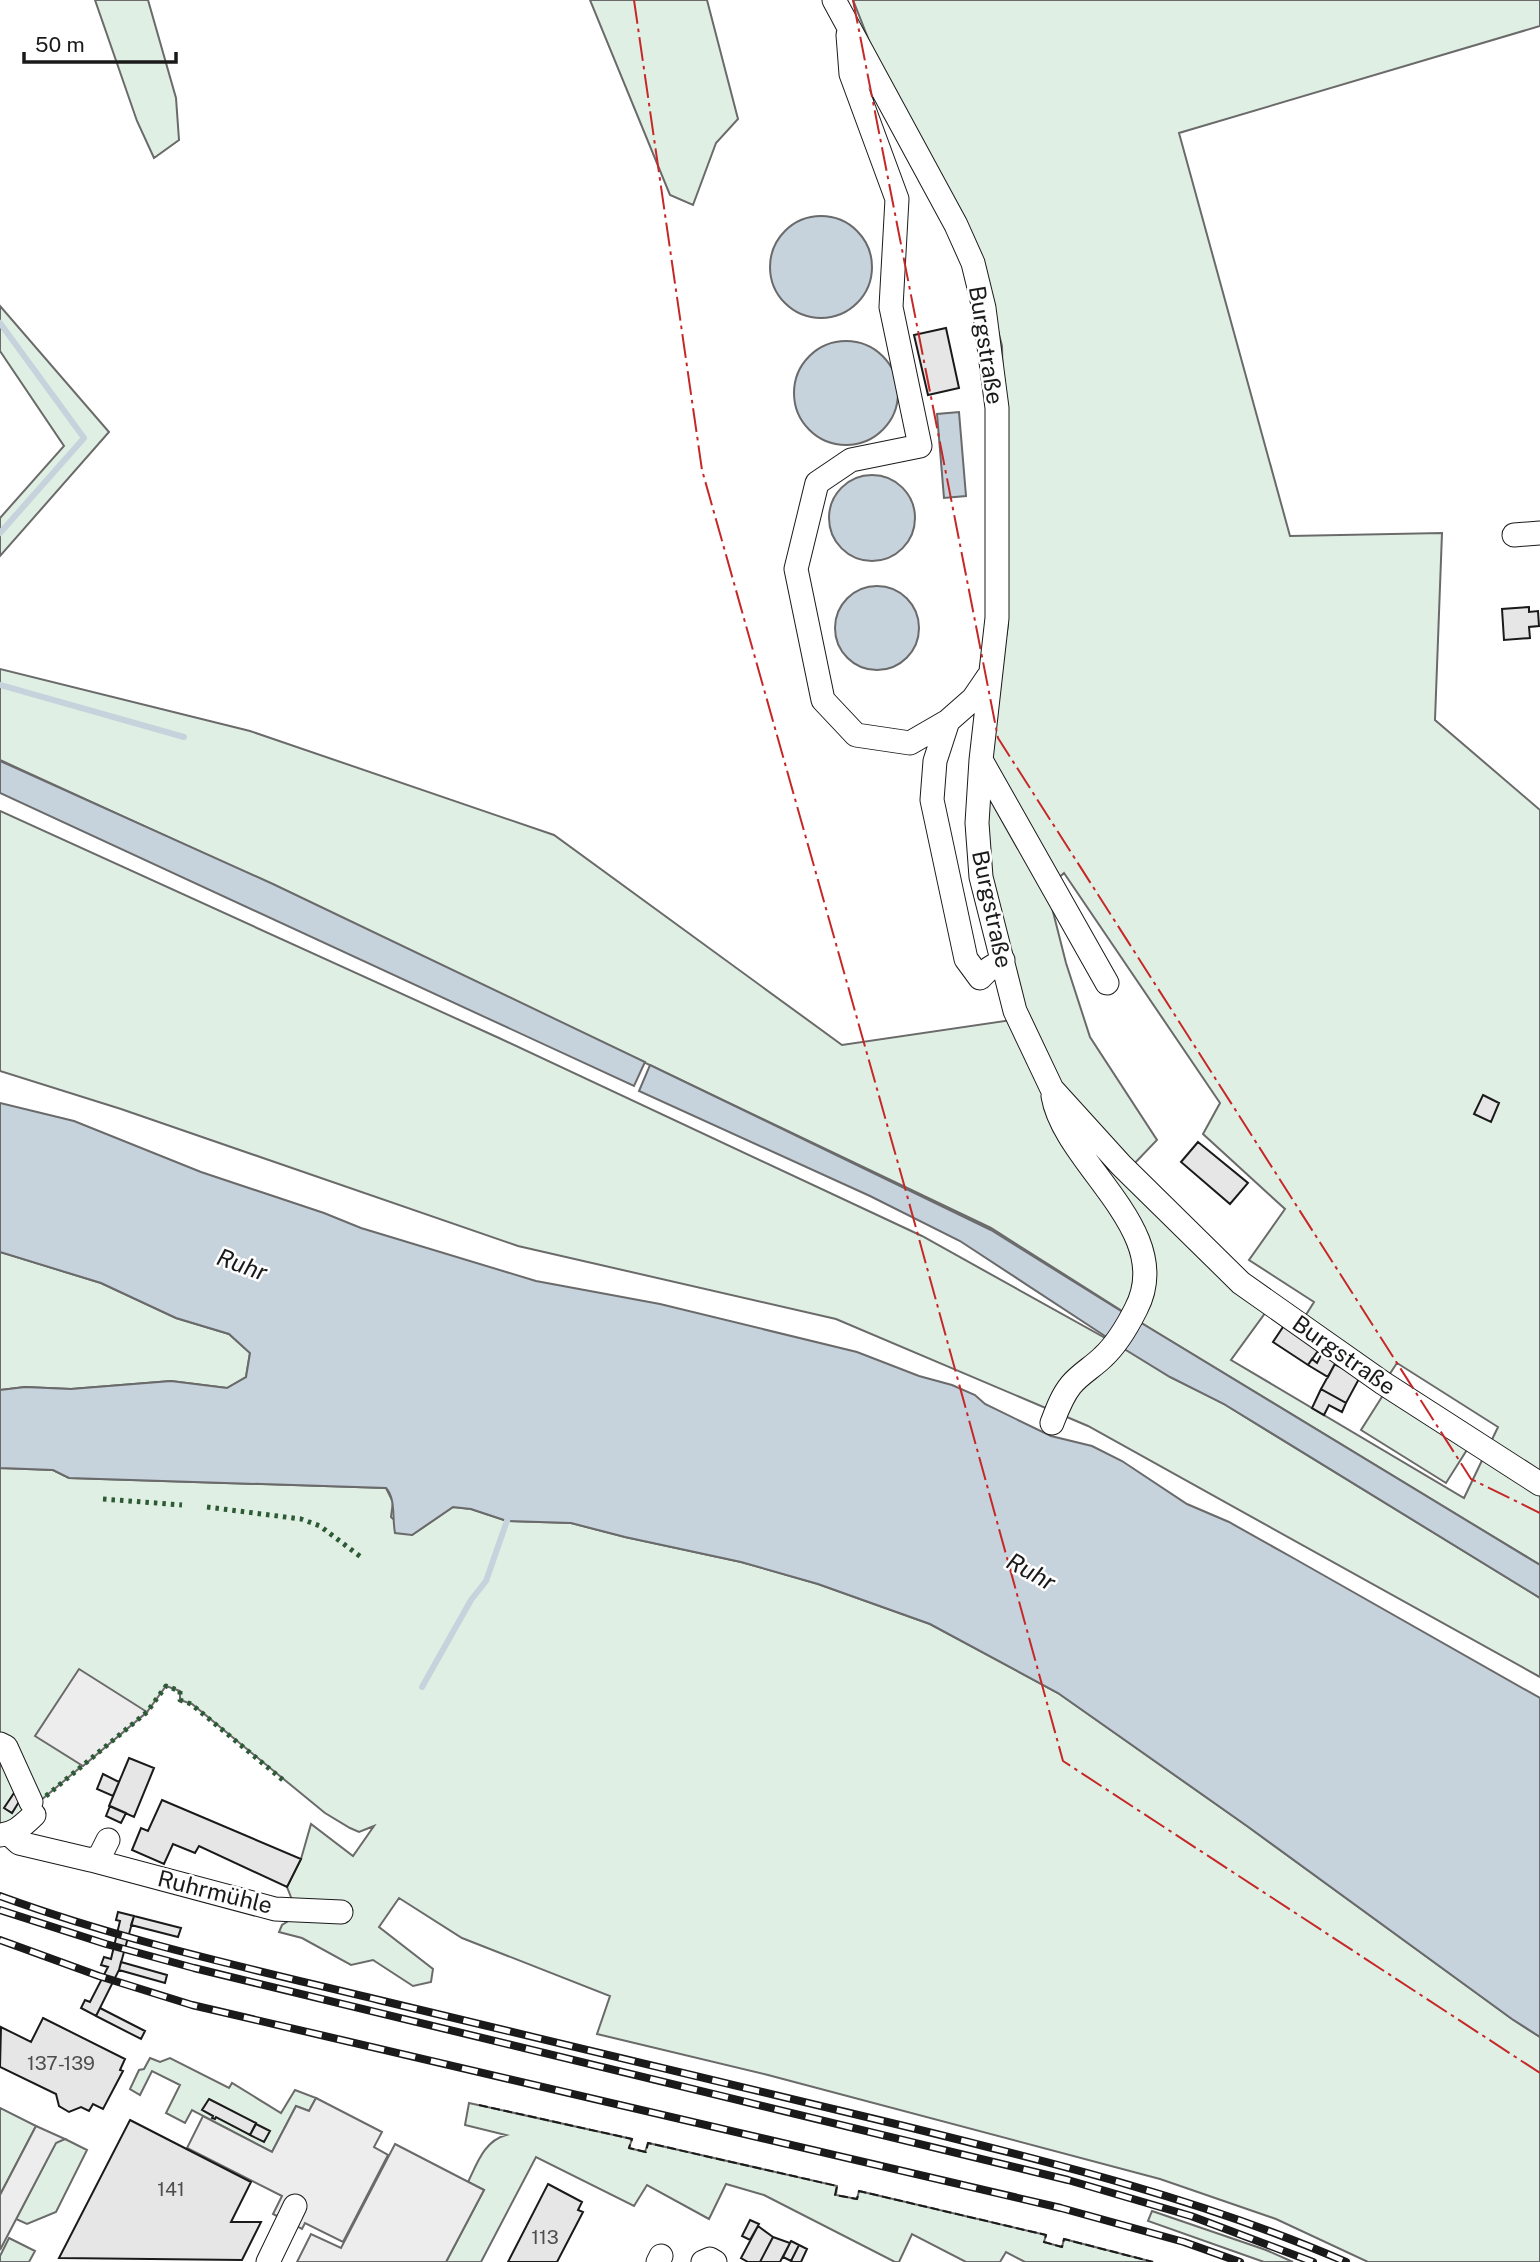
<svg xmlns="http://www.w3.org/2000/svg" width="1540" height="2262" viewBox="0 0 1540 2262" font-family="'Public Sans',sans-serif">
<style>
.green{fill:#e0efe3;stroke:#6a6a6a;stroke-width:2;fill-rule:evenodd}
.parking{fill:#ededed;stroke:#6a6a6a;stroke-width:2}
.water{fill:#c6d2dc;stroke:#6a6a6a;stroke-width:2}
.lines{fill:none;stroke-linecap:round;stroke-linejoin:round}
.stream{stroke:#c6d2dc;stroke-width:6}
.building{fill:#e6e6e6;stroke:#1a1a1a;stroke-width:2}
.minor-casing{stroke:#1a1a1a;stroke-width:25}
.minor{stroke:#fff;stroke-width:23}
.rail-casing{stroke:#1a1a1a;stroke-width:8}
.rail{stroke:#fff;stroke-width:5;stroke-dasharray:16;stroke-linecap:butt}
.hedge{stroke:#2b5a34;stroke-width:5;stroke-dasharray:3.5 5;stroke-linecap:butt}
.fence{stroke:#1a1a1a;stroke-width:2;stroke-dasharray:9 3.5;stroke-linecap:butt}
.power{stroke:#c62828;stroke-width:2;stroke-dasharray:24 5 3.5 5;stroke-linecap:butt}
.labels{text-anchor:middle;stroke-width:5;stroke-linejoin:round;paint-order:stroke}
.number-label{font-size:19px;fill:#4d4d4d}
.street-label{font-size:23px;fill:#1a1a1a;stroke:#fff}
.water-label{font-size:24px;font-style:italic;fill:#1a1a1a;stroke:#fff}
</style>
<rect width="100%" height="100%" fill="#fff"/>
<path class="green" d="M95,0H148L176,98L179,140L154,158L137,121Z
M590,0H707L738,119L716,143L693,205L670,195Z
M853,0H1540V26L1179,133L1290,536L1442,533L1435,720L1540,810V1565L1130,1316L991,1228L275,886L0,760V669L250,731L554,835L842,1045L1012,1020L985,878L986,758L1008,625L1002,346L994,315L888,89ZM1064,873L1220,1103L1203,1134L1285,1209L1249,1260L1314,1302L1304,1318L1389,1375L1397,1363L1498,1427L1464,1498L1231,1360L1268,1309L1132,1166L1157,1140L1090,1037L1066,963L1047,888Z
M0,306L109,432L0,556V518L64,446L0,351Z
M0,811L499,1038L922,1236L1224,1404L1540,1598V1677L1088,1426L836,1319L518,1246L121,1109L0,1071Z
M0,1252L101,1283L176,1318L229,1334L250,1353L246,1377L227,1388L171,1381L71,1389L25,1387L0,1390Z
M1385,1392L1470,1445L1446,1483L1361,1430Z
M0,1468L53,1470L69,1478L386,1488L393,1502L391,1517L412,1535L453,1507L471,1509L507,1521L571,1523L625,1537L741,1562L818,1584L930,1624L1058,1693L1247,1826L1512,2019L1540,2037V2262H1368L1276,2219L1160,2179L768,2075L597,2034L610,1996L462,1938L399,1898L379,1927L433,1969L431,1982L413,1986L373,1960L351,1965L302,1938L279,1932L282,1925L298,1915L287,1887L301,1859L311,1824L353,1856L374,1826L359,1832L350,1828L325,1813L192,1704L180,1700V1691L166,1686L147,1712L17,1820L0,1825Z
M150,2058L160,2062L170,2058L229,2088L232,2083L281,2113L295,2090L316,2098L309,2111L296,2106L272,2152L192,2110L185,2123L166,2113L180,2085L152,2071L140,2095L130,2089L139,2070L144,2069Z
M469,2103L632,2139L629,2148L645,2152L648,2143L837,2186L836,2195L857,2199L859,2191L1046,2235L1044,2242L1062,2247L1064,2239L1153,2262H1025L1006,2252L1000,2262H966L912,2234L899,2262H895L764,2195L726,2184L709,2219L647,2185L634,2206L536,2157L481,2262H446L484,2190L468,2182C477,2164 484,2141 506,2135L465,2125Z
M0,2108L36,2126L0,2195Z
M65,2139L87,2150L56,2212L27,2224L16,2219L56,2142Z
M1152,2211L1266,2250L1293,2262H1264L1148,2221Z
M9,2238L35,2251L29,2262H0V2256Z"/>
<path class="parking" d="M79,1669L147,1712L83,1766L35,1736Z
M316,2098L382,2132L374,2147L388,2155L343,2242L305,2223L302,2229L273,2214L282,2196L187,2148L203,2116L272,2152L296,2106L309,2111Z
M36,2126L65,2139L56,2143L0,2250V2195Z
M395,2144L484,2190L446,2262H297L311,2234L341,2248Z"/>
<path class="water" d="M770 267a51 51 0 1 1 102 0a51 51 0 1 1-102 0Z
M794 393a52 52 0 1 1 104 0a52 52 0 1 1-104 0Z
M959,412L966,496L944,498L937,414Z
M829 518a43 43 0 1 1 86 0a43 43 0 1 1-86 0Z
M835 628a42 42 0 1 1 84 0a42 42 0 1 1-84 0Z
M0,761L273,884L645,1062L634,1086L0,793Z
M650,1065L991,1230L1129,1316L1111,1340L960,1241L870,1196L639,1091Z
M0,1103L74,1121L201,1172L324,1213L361,1228L536,1281L660,1304L857,1352L919,1376L952,1385L975,1395L985,1404L1051,1436L1092,1446L1122,1461L1187,1504L1229,1522L1295,1559L1540,1698V2037L1512,2019L1247,1826L1058,1693L930,1624L818,1584L741,1562L625,1537L571,1523L507,1521L471,1509L453,1507L412,1535L395,1533C392,1518 396,1499 386,1488L69,1478L53,1470L0,1468V1390L25,1387L71,1389L171,1381L227,1388L246,1377L250,1353L229,1334L176,1318L101,1283L0,1252Z
M1138,1321L1540,1565V1598L1224,1404L1170,1377L1121,1347Z"/>
<g class="lines">
<path class="stream" d="M0,323L84,438L0,533
M0,685L184,737
M422,1687L471,1600L486,1581L509,1515"/>
</g>
<path class="building" d="M946,328L959,388L928,395L914,335Z
M1529,607V612L1538,611L1539,626L1529,627L1530,638L1504,640L1502,609Z
M1483,1095L1499,1103L1491,1122L1474,1114Z
M1198,1142L1248,1183L1230,1204L1181,1162Z
M1285,1324L1320,1348L1308,1365L1273,1342Z
M1322,1353L1337,1360L1328,1377L1308,1365L1312,1359L1317,1363Z
M1337,1360L1336,1365L1360,1377L1346,1403L1321,1389Z
M1321,1389L1346,1403L1342,1412L1329,1405L1324,1415L1312,1408Z
M129,1758L154,1768L134,1817L109,1806Z
M103,1774L119,1782L113,1796L97,1789Z
M14,1793L22,1797L12,1813L4,1808Z
M162,1800L301,1859L287,1887L199,1846L195,1853L173,1844L164,1864L132,1850L141,1828L148,1831Z
M110,1806L126,1813L121,1823L106,1816Z
M118,1912L134,1916L119,1970L96,2016L81,2008L85,2000L90,2002L108,1967L101,1965L104,1957L111,1959L120,1921L116,1920Z
M134,1916L181,1928L178,1937L131,1925Z
M121,1962L167,1975L165,1983L119,1970Z
M100,2008L145,2031L141,2039L96,2016Z
M43,2018L125,2059L120,2070L123,2071L103,2109L93,2104L89,2111L81,2107L69,2112L59,2106L56,2094L0,2067L1,2027L31,2042Z
M209,2099L256,2123L250,2135L216,2117L215,2119L212,2118L213,2116L202,2110Z
M130,2120L251,2182L231,2222H261L242,2260L59,2258Z
M256,2124L270,2131L264,2142L250,2135Z
M548,2184L582,2202L578,2210L583,2212L557,2262H508Z
M750,2220L759,2224L750,2240L742,2236Z
M758,2226L773,2237L760,2262H748L741,2258Z
M773,2237L790,2243L780,2262H760Z
M791,2241L799,2245L791,2261L783,2257Z
M799,2245L807,2249L801,2262H793L791,2261Z"/>
<g class="lines">
<defs>
<path id="minor" d="M834,0L956,225L973,263L984,308L997,408V618L981,760L977,823L981,877L1015,1011L1052,1089L1121,1165L1241,1283L1383,1383L1540,1484
M848,35L851,74L897,199L891,307L920,446L851,460L817,483L796,569L823,700L856,735L910,743L948,721L973,699L988,677
M1514,535L1540,533
M948,721L935,761L932,800L966,959L980,978L990,968L1003,960
M981,760L1107,983
M1052,1423C1057,1410 1062,1396 1071,1385C1080,1374 1093,1367 1103,1357C1116,1345 1128,1325 1136,1309C1177,1231 1065,1165 1053,1096
M0,1744L6,1747L31,1802
M9,1834L19,1843L91,1860L100,1856L108,1840
M0,1835C15,1834 23,1825 34,1815
M91,1860L275,1909L341,1912
M268,2262L295,2206
M658,2262L661,2256
M703,2262L710,2259L715,2262"/>
</defs>
<use href="#minor" class="minor-casing"/>
<use href="#minor" class="minor"/>
<defs>
<path id="rail" d="M0,1896C123,1941 252,1969 379,2000C554,2042 729,2084 904,2126C1054,2163 1204,2200 1346,2262
M0,1910L106,1944L194,1968L1068,2180L1191,2216L1313,2262
M0,1940L99,1976L192,2005L1061,2208L1184,2242L1240,2262"/>
</defs>
<use href="#rail" class="rail-casing"/>
<use href="#rail" class="rail"/>
<path class="hedge" d="M103,1499L182,1505
M207,1507L301,1519L320,1526L361,1557
M46,1796L147,1712L166,1686L180,1691V1700L191,1704L283,1780"/>
<path class="fence" d="M479,2105L632,2139L629,2148L646,2152L648,2143L837,2186L835,2195L857,2199L859,2191L1046,2235L1044,2242L1062,2247L1064,2239L1153,2262"/>
<path class="power" d="M634,0L702,470L905,1188L1063,1761L1540,2073
M853,0L998,738L1471,1479L1540,1513"/>
</g>
<g class="labels">
<g class="number-label">
<text x="61" y="2070">137-139</text>
<text x="171" y="2196">141</text>
<text x="545" y="2244">113</text>
</g>
<g class="street-label">
<text transform="translate(986 345) rotate(81)" y="8">Burgstraße</text>
<text transform="translate(992 909) rotate(78)" y="8">Burgstraße</text>
<text transform="translate(1344 1355) rotate(35)" y="8">Burgstraße</text>
<text transform="translate(215 1892) rotate(14)" y="8">Ruhrmühle</text>
</g>
<g class="water-label">
<text transform="translate(242 1265) rotate(20)" y="8">Ruhr</text>
<text transform="translate(1031 1572) rotate(29)" y="8">Ruhr</text>
</g>
</g>
<path d="M24 52v10h152v-10" fill="none" stroke="#1a1a1a" stroke-width="3.5"/>
<text x="35" y="52" font-size="21" fill="#1a1a1a" stroke="#ffffff" stroke-width="5" paint-order="stroke">50 m</text>
</svg>
